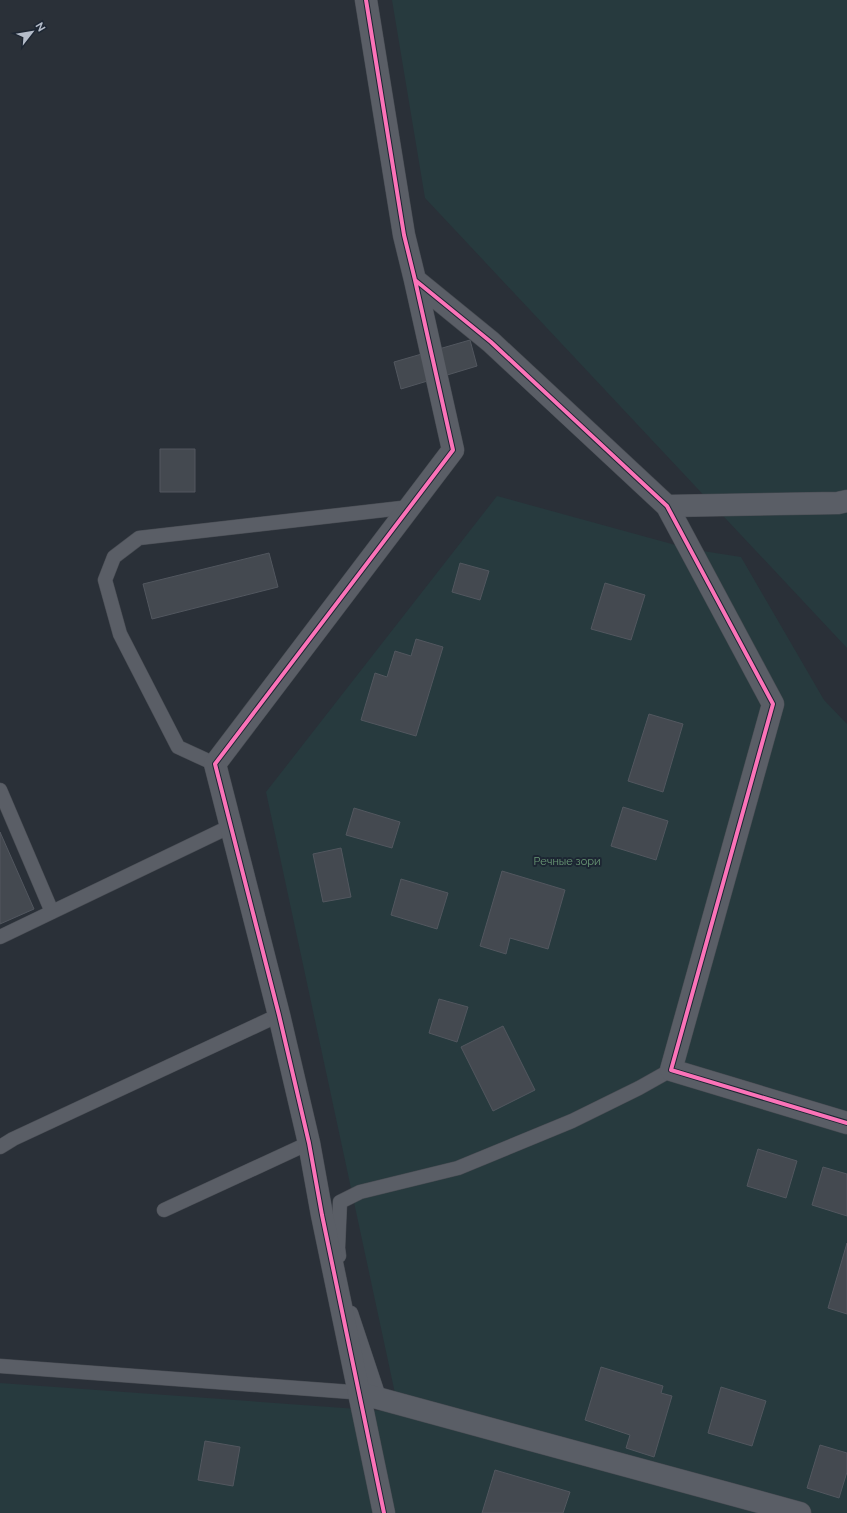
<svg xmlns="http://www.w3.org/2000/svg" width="847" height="1513" viewBox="0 0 847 1513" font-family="Raleway,sans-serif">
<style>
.green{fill:#273a3e}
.building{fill:#444950;stroke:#52575f}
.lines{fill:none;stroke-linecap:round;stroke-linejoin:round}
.service-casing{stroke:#484c53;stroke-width:15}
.minor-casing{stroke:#484c53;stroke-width:23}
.service{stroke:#5a5e66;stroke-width:14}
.minor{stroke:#5a5e66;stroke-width:22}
.cycleway-casing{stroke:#1d2633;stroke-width:6}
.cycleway{stroke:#fb73b8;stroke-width:4}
.labels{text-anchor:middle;stroke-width:4;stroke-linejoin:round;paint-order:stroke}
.park-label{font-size:11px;fill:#6b9a76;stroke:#1d2633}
</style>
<rect width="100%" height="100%" fill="#2a3038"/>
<path class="green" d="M392,0H847V648L425,198Z
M497,496L690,549L741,557L824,700L847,724V1513H0V1383L399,1412L266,792Z"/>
<path class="building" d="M470,340L477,366L401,389L394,362Z
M160,449H195V492H160Z
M269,553L278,587L152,619L143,584Z
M460,563L489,571L480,600L452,592Z
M605,583L645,595L631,640L591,629Z
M416,639L443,647L416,736L361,720L375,673L387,677L395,651L411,656Z
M649,714L683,724L663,792L628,781Z
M623,807L668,821L656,860L611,846Z
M354,808L400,822L392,848L346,835Z
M0,832L34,909L0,924Z
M341,848L351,897L323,902L313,854Z
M502,871L565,890L548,949L510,938L506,954L480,946Z
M401,879L448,893L437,929L391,915Z
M439,999L468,1007L457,1042L429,1033Z
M503,1026L535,1090L493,1111L461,1047Z
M758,1149L797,1161L786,1198L747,1186Z
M823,1167L847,1174V1216L812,1205Z
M847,1243V1314L828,1308Z
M601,1367L663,1386L661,1393L672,1396L654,1457L626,1448L630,1435L585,1420Z
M721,1387L766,1401L752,1446L708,1433Z
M205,1441L240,1447L233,1486L198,1480Z
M820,1445L847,1453V1472L839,1498L807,1488Z
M495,1470L570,1492L563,1513H482Z"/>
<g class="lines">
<defs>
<path id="service" d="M215,764L178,747L120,634L105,580L114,557L139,538L410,507
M0,790L52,912
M0,937L231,826
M0,1147L13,1139L279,1015
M164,1210L309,1143
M339,1256L338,1248L340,1202L360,1192L458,1168L572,1121L639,1088L671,1070
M0,1366L378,1394L351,1313"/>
<path id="minor" d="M366,0L404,235L415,280L491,342L667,506L773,704L671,1070L847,1123
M667,506L838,503L847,501
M359,1393L800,1513
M384,1513L322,1215L309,1143L279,1015L215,764L453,450L415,280"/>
</defs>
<use href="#service" class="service-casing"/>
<use href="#minor" class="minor-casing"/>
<use href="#service" class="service"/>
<use href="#minor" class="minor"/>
<defs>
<path id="cycleway" d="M366,0L404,235L415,280L491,342L667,506L773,704L671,1070L847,1123
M384,1513L322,1215L309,1143L279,1015L215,764L453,450L415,280"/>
</defs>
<use href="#cycleway" class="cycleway-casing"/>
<use href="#cycleway" class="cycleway"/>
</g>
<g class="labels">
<g class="park-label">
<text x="567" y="865">Речные зори</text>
</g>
</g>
<g transform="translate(32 32) rotate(59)" stroke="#1d2633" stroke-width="3" paint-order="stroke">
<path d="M0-3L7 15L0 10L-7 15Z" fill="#b4bcc9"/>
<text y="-6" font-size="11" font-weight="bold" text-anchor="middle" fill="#b4bcc9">N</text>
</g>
</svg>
